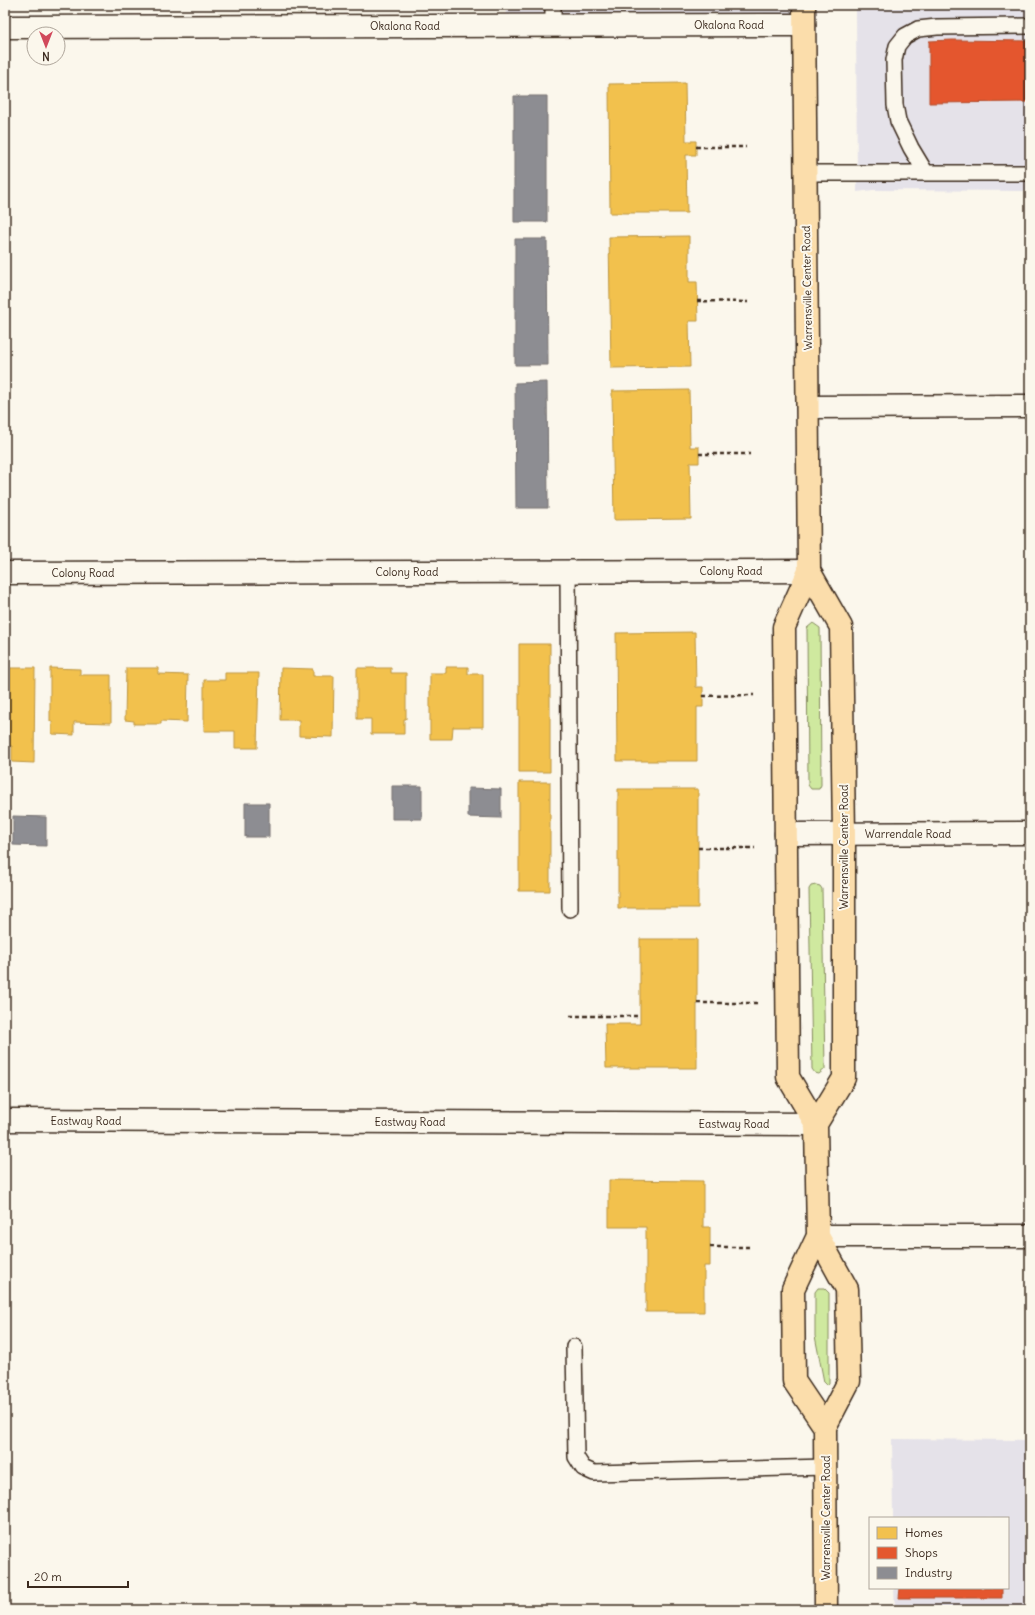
<svg xmlns="http://www.w3.org/2000/svg" width="1035" height="1615" viewBox="0 0 1035 1615" font-family="Delius,sans-serif">
<style>
.built{fill:#e5e2e9}
.green{fill:#cfe99f;stroke:#858a5e}
.homes{fill:#f2c14e;stroke:#bb9440}
.shops{fill:#e4572e;stroke:#b14a29}
.industry{fill:#8d8d92;stroke:#746f6f}
.lines{fill:none;stroke-linecap:round;stroke-linejoin:round}
.lane-casing{stroke:#3b2a1e;stroke-width:18}
.street-casing{stroke:#3b2a1e;stroke-width:25}
.primary-casing{stroke:#3b2a1e;stroke-width:25}
.path{stroke:#3b2a1e;stroke-width:2.5;stroke-dasharray:4 3;stroke-linecap:butt}
.lane{stroke:#fbf7ec;stroke-width:15}
.street{stroke:#fbf7ec;stroke-width:22}
.primary{stroke:#fbddab;stroke-width:22}
.labels{text-anchor:middle;stroke-width:4;stroke-linejoin:round;paint-order:stroke}
.street-label{font-size:11px;fill:#3b2a1e;stroke:#fbf7ec}
</style>
<rect width="100%" height="100%" fill="#fbf7ec"/>
<filter id="ink" filterUnits="userSpaceOnUse"><feTurbulence type="fractalNoise" baseFrequency=".025" numOctaves="2"/><feDisplacementMap in="SourceGraphic" scale="8" xChannelSelector="R" yChannelSelector="G"/><feConvolveMatrix kernelMatrix="1 2 1 2 8 2 1 2 1" color-interpolation-filters="sRGB"/></filter>
<g filter="url(#ink)">
<path class="built" d="M505,5H804V25H507Z
M856,5H1030V191L873,190L857,192Z
M892,1439L1030,1440V1610H895L894,1588H1008V1518H893Z"/>
<path class="green" d="M813,623L820,628L821,785L819,789H811L808,785L807,628Z
M816,885L820,886L822,889L825,1069L819,1074L815,1073L812,1069L809,889L811,886Z
M818,1288H824L829,1293V1383L827,1385L824,1382L815,1336V1292Z"/>
<path class="homes" d="M685,83L686,141H696V155H686L687,213H610L609,84Z
M689,236V282H697L698,321H689L690,367L611,368L609,237Z
M689,390L690,447H699V463H690L691,519L614,520L612,391Z
M695,632L696,687H703V707H697V761H617L616,633Z
M519,644H550V772H519Z
M446,667H468V674H483V727H453L452,739H430V673H446Z
M9,668H35L34,763L12,762V746H5V675H9Z
M50,668L80,669V675H111V723L74,722V735L52,734V721H50Z
M126,668H158V674L188,675L187,722L161,721V724H134V721L125,720Z
M281,668L313,669V676H334L333,737L299,736V720H280Z
M357,668H391V673H406V719H404V734H371V719H357Z
M225,673H259L257,748H235V731H204V680H225Z
M519,782H550V891H519Z
M618,789H698V908H618Z
M640,939H697V1068H606L605,1024H640Z
M609,1180L703,1181V1227H710V1266H704V1312H646V1227H609Z"/>
<path class="shops" d="M952,40L1030,41V102L929,103V41Z
M900,1588H1002V1598H899Z"/>
<path class="industry" d="M514,96H547V222H514Z
M515,239H547L548,365H515Z
M547,382L548,508H516L515,383Z
M392,786H422V819H392Z
M468,788L501,789V818L468,817Z
M245,803H269V837H245Z
M13,816L46,817V846L13,845Z"/>
<g class="lines">
<defs>
<path id="lane" d="M553,5V25
M806,173H1030
M926,173L911,148L898,121L895,105L894,60L897,46L905,36L918,29L937,27L1030,26
M568,572L570,909
M574,1347L576,1457L583,1468L594,1473L826,1467"/>
<path id="street" d="M5,27L804,25
M808,407L1030,406
M5,573L809,571
M786,834L1030,833
M5,1120L816,1124
M818,1236H1030"/>
<path id="primary" d="M804,5L809,571L784,627L788,1077L816,1124L818,1236L847,1289L849,1381L825,1427L826,1610
M809,571L841,627L844,834V1078L816,1124
M818,1236L793,1289L794,1381L825,1427"/>
</defs>
<use href="#lane" class="lane-casing"/>
<use href="#street" class="street-casing"/>
<use href="#primary" class="primary-casing"/>
<path class="path" d="M696,147H746
M697,301L748,302
M699,454H750
M703,696L754,695
M698,848H755
M697,1003H758
M570,1016H640
M710,1247H751"/>
<use href="#lane" class="lane"/>
<use href="#street" class="street"/>
<use href="#primary" class="primary"/>
</g>
</g>
<g class="labels">
<g class="street-label">
<text x="729" y="29">Okalona Road</text>
<text x="405" y="30">Okalona Road</text>
<text transform="translate(807 288) rotate(-91)" y="4">Warrensville Center Road</text>
<text x="731" y="575">Colony Road</text>
<text x="407" y="576">Colony Road</text>
<text x="83" y="577">Colony Road</text>
<text x="908" y="838">Warrendale Road</text>
<text transform="translate(844 847) rotate(-90)" y="4">Warrensville Center Road</text>
<text x="86" y="1125">Eastway Road</text>
<text x="410" y="1126">Eastway Road</text>
<text x="734" y="1128">Eastway Road</text>
<text transform="translate(826 1518) rotate(-90)" y="4">Warrensville Center Road</text>
</g>
</g>
<rect width="1035" height="1615" fill="none" stroke="#fbf7ec" stroke-width="20"/>
<rect x="10" y="10" width="1015" height="1595" fill="none" stroke="#3b2a1e" stroke-width="1.5" filter="url(#ink)"/>
<rect x="869" y="1517" width="140" height="72" fill="#fbf7ec" stroke="#aea59a"/>
<rect x="877" y="1527" width="20" height="12" fill="#f2c14e" stroke="#aea59a"/>
<text x="905" y="1537" font-size="12" fill="#3b2a1e">Homes</text>
<rect x="877" y="1547" width="20" height="12" fill="#e4572e" stroke="#aea59a"/>
<text x="905" y="1557" font-size="12" fill="#3b2a1e">Shops</text>
<rect x="877" y="1567" width="20" height="12" fill="#8d8d92" stroke="#aea59a"/>
<text x="905" y="1577" font-size="12" fill="#3b2a1e">Industry</text>
<g transform="translate(46 46) rotate(180)"><circle r="19" fill="#fbf7ec" stroke="#aea59a"/>
<path d="M0-3L7 15L0 10L-7 15Z" fill="#d1495b"/>
<text y="-6" font-size="11" font-weight="bold" text-anchor="middle" fill="#3b2a1e">N</text>
</g>
<path d="M28 1581v6h100v-6" fill="none" stroke="#3b2a1e" stroke-width="2"/>
<text x="34" y="1581" font-size="12" fill="#3b2a1e" stroke="#fbf7ec" stroke-width="3" paint-order="stroke">20 m</text>
</svg>
